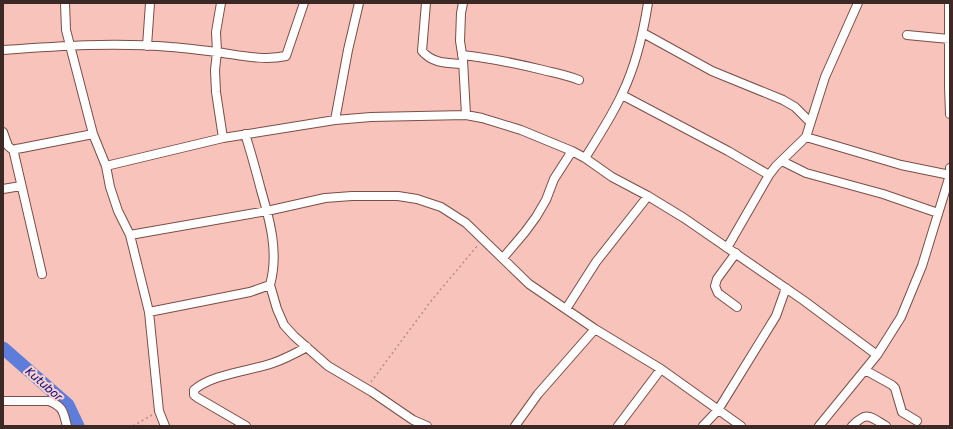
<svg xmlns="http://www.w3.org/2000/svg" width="953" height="429" viewBox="0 0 953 429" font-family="Rubik,sans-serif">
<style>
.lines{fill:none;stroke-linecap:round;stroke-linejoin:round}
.river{stroke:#5e7cd9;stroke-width:13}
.minor-casing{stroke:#7a4e47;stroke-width:10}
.path{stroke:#b88e88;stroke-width:1.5;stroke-dasharray:2 3;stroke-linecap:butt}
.minor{stroke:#fff;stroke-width:8}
.labels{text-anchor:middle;stroke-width:4;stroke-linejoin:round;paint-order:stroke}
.water-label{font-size:12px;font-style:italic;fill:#111484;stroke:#ffd3cd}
</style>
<rect width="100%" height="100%" fill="#f8c3bb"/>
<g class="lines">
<path class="river" d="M3,348L68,405L78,426"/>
<defs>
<path id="minor" d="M65,3L66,30L93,134L106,166L110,187L118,211L130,235L149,312L159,411L165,426
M221,3L216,32L217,52L215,70L216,92L223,138
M426,3L422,51C433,64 448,63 463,64
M463,3L461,13L460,41L463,60L466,115
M949,3V87L950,114
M643,33L712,71L783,100L795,107L810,122
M907,35L949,39
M147,46L150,3
M3,50C59,46 115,42 171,47C186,48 201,50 216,52C239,55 263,61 286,56L304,3
M462,55C492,58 514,63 543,70C555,73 567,75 579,80
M622,95L728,151L769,175
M335,120L348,50L359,3
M3,132L8,146L14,151
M806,137L901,165L950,175
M585,158C598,137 612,116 622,94C636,65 643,35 648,3
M782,161L806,173L883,194L938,213
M106,166L223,138L335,120L371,117L466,115L482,118L521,130L572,151L585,158L612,177L648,196L684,218L803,300L877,355
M3,189L21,186
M130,235L267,211L325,198L352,196H398L417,199L441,207L466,223L529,284L595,329L661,369L741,426
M727,248L769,175L776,166L806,137L825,77L858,3
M736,253L717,279L715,286L718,293L737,307
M503,258L525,232L536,217L546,200L554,179L572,151
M42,274L14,153L16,149L22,148L93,134
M270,285L277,309L284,325L294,336L328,366L372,392L413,420L427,426
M566,309L596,262L648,196
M149,312L250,292L270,285C279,253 270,221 261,190C256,171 251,152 245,134
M865,370L892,385L895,388L902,412L917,421
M3,401H49C64,407 63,412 67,426
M246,426L198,398L194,395V390C212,374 250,371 273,363C285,359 296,353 307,347
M515,426L538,394L595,329
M618,426L661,369
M703,426L718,410L776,316L786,288
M819,426L877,355L901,317L922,266L950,175V168
M852,426C867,411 869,416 886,426"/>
</defs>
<use href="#minor" class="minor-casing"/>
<path class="path" d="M371,382L431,301L478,245
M133,426L152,415"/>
<use href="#minor" class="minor"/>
</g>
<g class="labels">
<g class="water-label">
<text transform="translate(44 384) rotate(41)" y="4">Kutubor</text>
</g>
</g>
<rect width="953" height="429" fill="none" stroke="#3c2825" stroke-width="8"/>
</svg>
